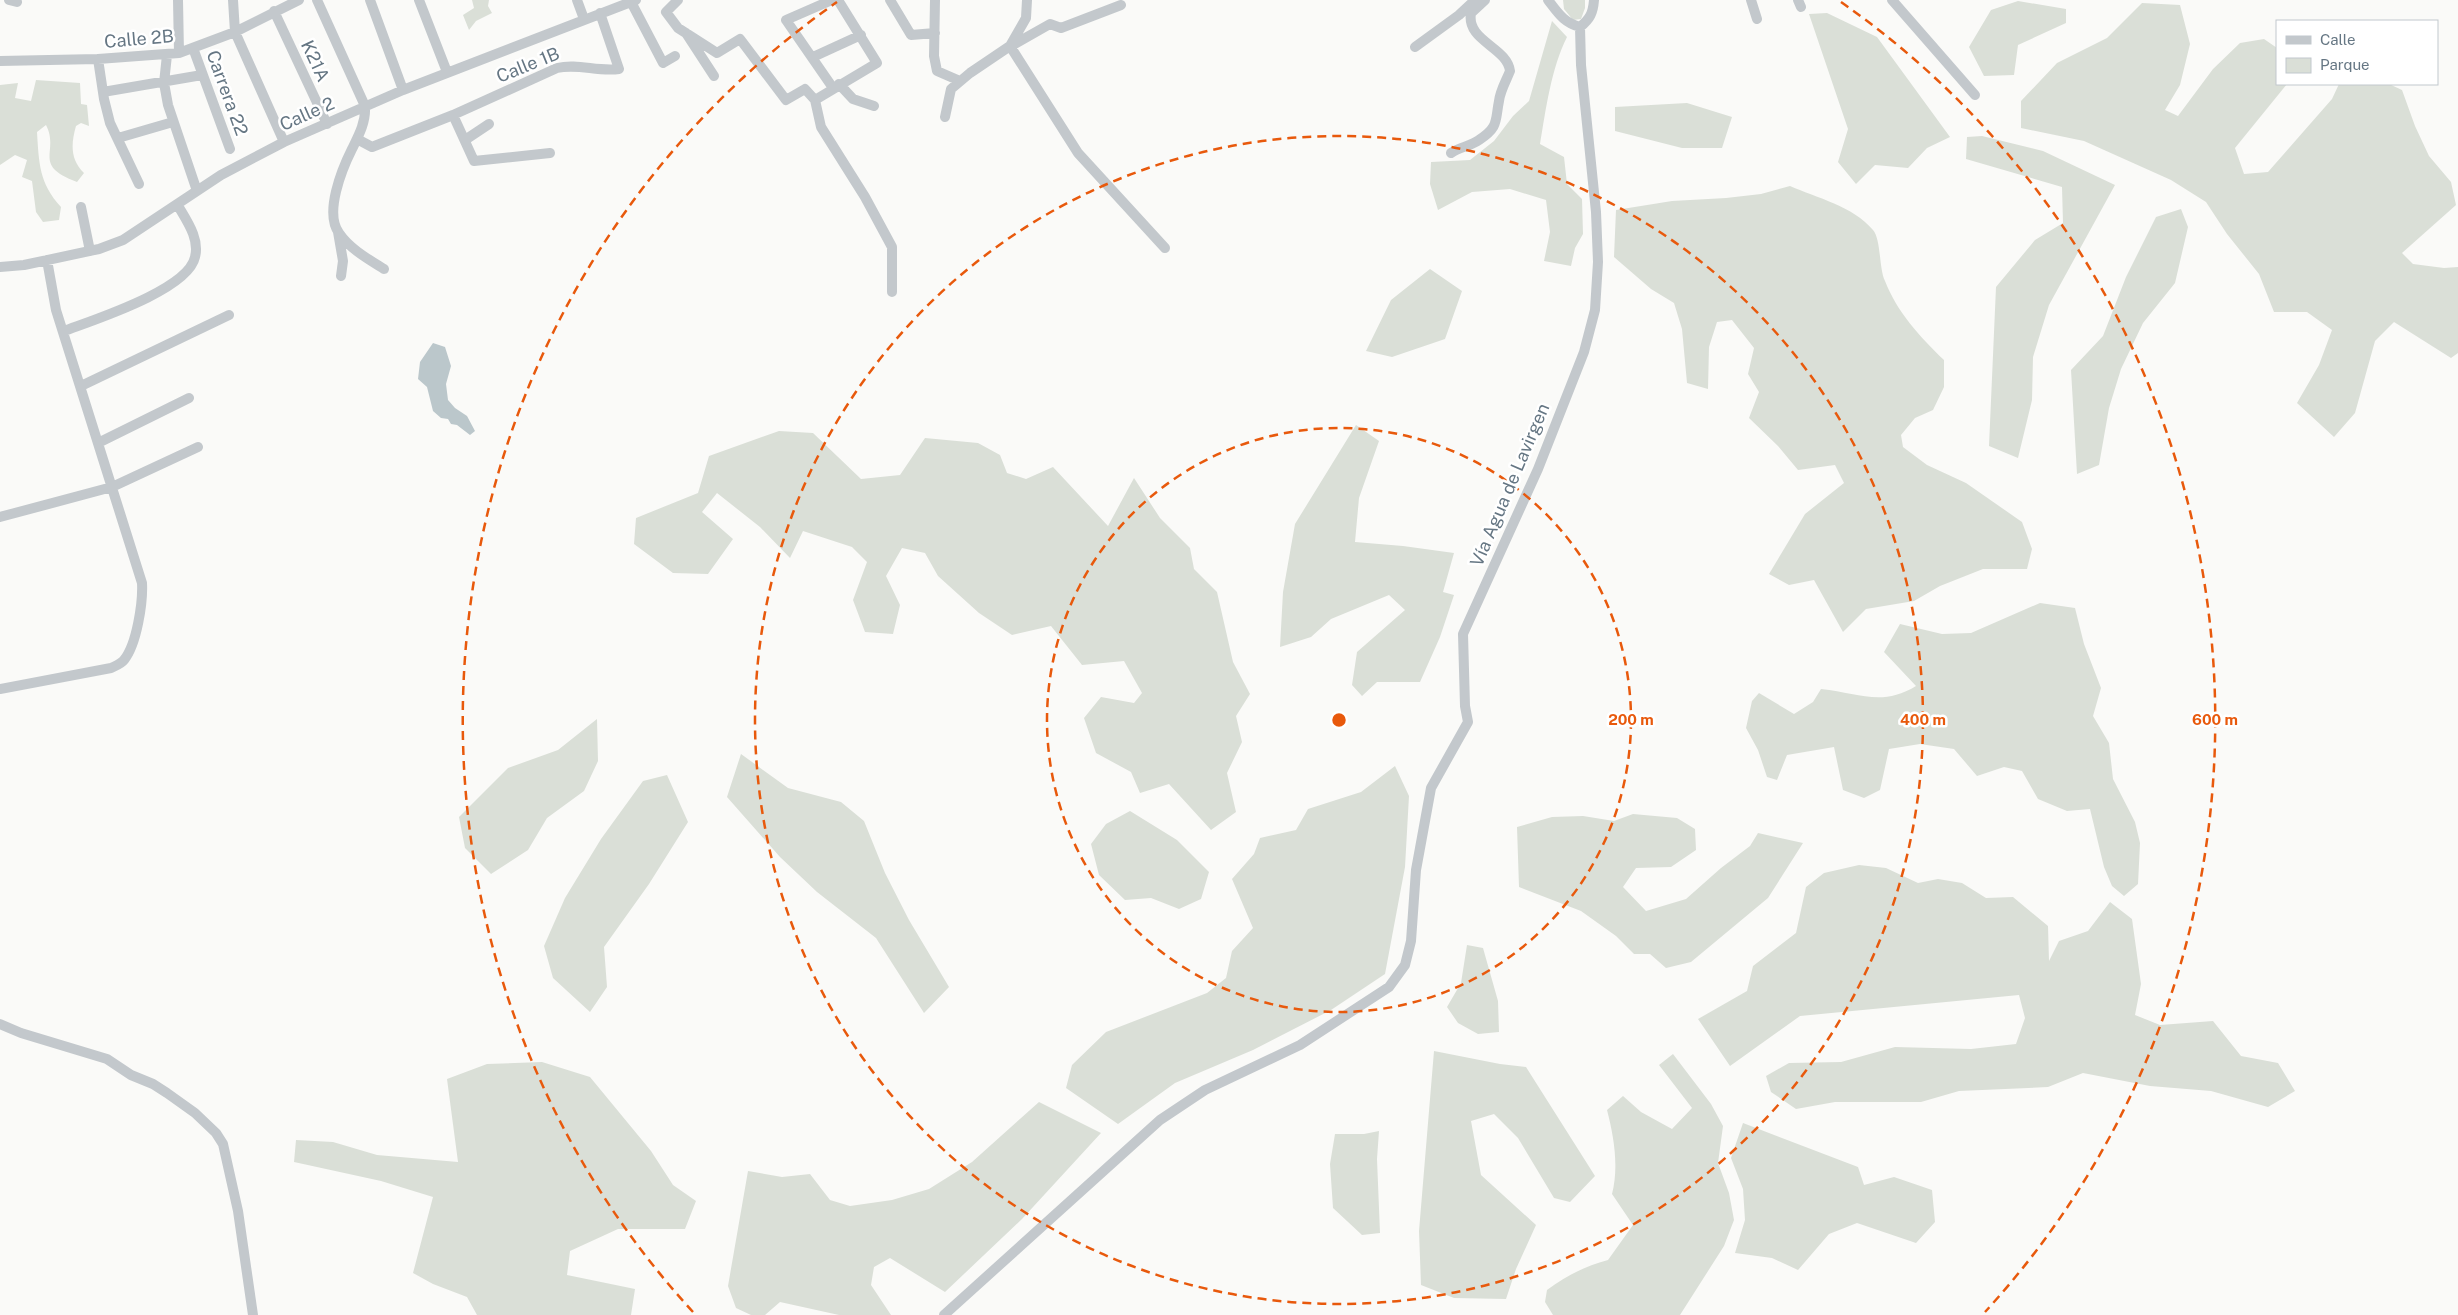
<svg xmlns="http://www.w3.org/2000/svg" width="2458" height="1315" viewBox="0 0 2458 1315" font-family="'Public Sans',sans-serif">
<style>
.green{fill:#dadfd7}
.water{fill:#bbc7cb}
.lines{fill:none;stroke-linecap:round;stroke-linejoin:round}
.minor{stroke:#c3c8cc;stroke-width:10}
.ring{fill:none;stroke:#e8590c;stroke-width:2.5;stroke-dasharray:9 6}
.labels{text-anchor:middle;stroke-width:5;stroke-linejoin:round;paint-order:stroke}
.street-label{font-size:18px;fill:#657683;stroke:#fff}
.centre{fill:#e8590c;stroke:#fff;stroke-width:2.5}
.ring-label{font-size:15px;text-anchor:middle;font-weight:bold;fill:#e8590c;stroke:#fff;stroke-width:5;stroke-linejoin:round;paint-order:stroke}
</style>
<rect width="100%" height="100%" fill="#fafaf8"/>
<path class="green" d="M472,0H489L488,6L492,13L476,21L469,30L463,15L474,8Z
M1563,0H1585V8L1581,19L1573,20L1564,9Z
M2018,1L2066,9V23L2018,45L2014,75L1984,76L1969,47L1991,10Z
M2142,3L2180,5L2190,44L2180,85L2165,110L2178,116L2213,69L2240,43L2264,39L2277,48V84H2287L2235,148L2244,174L2268,172L2332,99L2339,84H2389L2402,90L2415,126L2429,156L2451,182L2456,205L2402,253L2413,264L2444,268L2458,267V353L2451,358L2394,322L2375,341L2355,413L2334,437L2297,403L2319,365L2332,330L2307,312H2274L2259,274L2227,234L2206,202L2171,180L2084,141L2021,128V101L2057,63L2107,38Z
M1827,13L1877,37L1950,137L1927,148L1908,168L1875,165L1856,184L1838,162L1848,129L1809,14Z
M1552,21L1567,37C1551,69 1546,109 1540,144L1564,157L1567,184L1582,199L1583,234L1575,248L1571,266L1544,261L1550,232L1546,200L1510,189L1472,192L1438,210L1430,184L1431,162L1470,160L1494,141L1513,116L1529,101Z
M36,80L80,83L81,104L87,105L89,126L81,123L76,126C71,144 70,159 84,173L77,182C31,165 60,152 46,125L37,132C39,163 39,183 61,207L59,220L43,222L36,212L32,181L22,177L27,160L15,155L0,165V85L18,83L15,98L31,101Z
M1687,103L1732,117L1722,148H1682L1615,131V107Z
M1982,136L2043,151L2115,185L2049,305L2033,357L2032,400L2018,458L1989,446L1996,287L2035,240L2063,223L2062,187L1966,159L1967,137Z
M1790,186C1817,198 1853,206 1873,230C1881,239 1879,269 1885,281C1897,312 1920,337 1944,360V387L1933,410L1915,418L1901,435L1903,447L1927,465L1966,483L2022,522L2032,549L2027,569H1983L1940,586L1914,601L1866,609L1843,632L1814,580L1789,585L1769,574L1805,514L1844,483L1835,465L1798,470L1778,446L1749,418L1759,392L1748,374L1754,348L1732,320L1717,322L1709,347L1708,389L1687,383L1682,329L1674,303L1651,289L1614,257L1616,210L1672,201L1726,198L1761,194Z
M2181,209L2188,227L2175,283L2143,323L2121,369L2109,408L2099,465L2077,474L2071,370L2103,336L2126,277L2156,217Z
M1430,269L1462,291L1445,339L1392,357L1366,351L1391,300Z
M1356,425L1379,441L1359,498L1355,542L1403,546L1454,553L1443,592L1454,595L1440,637L1420,682H1377L1362,696L1352,685L1357,652L1405,610L1389,595L1331,619L1311,637L1280,647L1283,592L1295,524Z
M779,431L813,433L861,479L900,475L925,438L978,443L1000,455L1007,473L1026,479L1053,467L1108,526L1134,478L1160,518L1190,548L1194,569L1217,592L1233,662L1250,694L1236,716L1242,742L1227,773L1236,812L1211,830L1169,784L1140,793L1131,772L1096,753L1084,718L1101,697L1134,703L1142,693L1124,661L1082,665L1051,626L1012,635L979,613L938,576L925,553L902,548L886,576L900,605L893,634L865,632L853,600L867,562L852,547L803,531L790,558L760,527L717,493L702,512L733,539L708,574L673,573L634,544L636,518L698,493L709,456Z
M2040,603L2075,608L2084,644L2101,688L2093,716L2109,743L2113,779L2135,822L2140,843L2138,884L2124,896L2112,886L2104,867L2090,809L2067,811L2038,799L2022,771L2004,767L1977,776L1954,749L1920,744L1889,749L1880,790L1864,798L1843,790L1834,747L1787,755L1777,780L1767,777L1758,750L1746,728L1752,701L1759,693L1794,714L1813,702L1821,689C1859,693 1882,707 1916,686L1884,652L1900,624L1942,634L1971,633Z
M597,719L598,761L584,791L547,818L528,850L491,874L465,848L459,817L508,768L558,750Z
M741,754L788,788L841,802L864,821L885,873L909,920L949,987L924,1013L876,938L817,892L780,857L727,797Z
M1395,766L1409,796L1405,867L1385,974L1331,1010L1253,1050L1175,1083L1118,1124L1066,1088L1072,1065L1106,1032L1207,993L1226,978L1232,951L1253,928L1232,879L1254,854L1260,838L1296,830L1308,809L1361,792Z
M667,775L688,822L649,884L604,947L607,987L590,1012L553,978L544,946L565,898L601,839L643,781Z
M1130,811L1177,840L1209,872L1201,899L1179,909L1151,898L1125,900L1099,875L1091,844L1106,824Z
M1633,814L1677,818L1695,829L1696,850L1671,867L1636,868L1623,887L1646,911L1686,899L1721,868L1750,846L1758,833L1803,843L1768,898L1691,962L1666,968L1650,954H1634L1616,936L1581,911L1519,887L1517,827L1552,817L1583,816L1614,821Z
M1859,865L1886,868L1918,883L1938,879L1962,883L1986,898L2013,897L2048,926L2049,961L2059,941L2088,931L2110,902L2132,919L2141,984L2135,1015L2160,1025L2213,1021L2241,1056L2278,1063L2295,1091L2268,1107L2211,1091L2150,1086L2083,1073L2048,1087L1959,1091L1921,1102H1835L1796,1109L1771,1092L1766,1076L1789,1063L1841,1062L1895,1047L1971,1049L2016,1044L2025,1018L2019,995L1800,1016L1730,1066L1698,1019L1747,991L1753,966L1796,933L1806,887L1824,873Z
M1467,945L1483,948L1498,1001L1499,1032L1478,1034L1458,1023L1447,1007L1461,983Z
M1434,1051L1500,1064L1526,1067L1595,1176L1570,1202L1554,1198L1518,1138L1494,1114L1471,1121L1481,1175L1536,1225L1516,1269L1506,1299L1454,1298L1421,1285L1419,1231Z
M1673,1054L1711,1104L1723,1126L1718,1163L1729,1193L1734,1220L1724,1246L1680,1315H1553L1545,1302L1547,1290C1566,1276 1585,1266 1608,1260L1633,1225L1612,1194C1619,1167 1614,1137 1607,1110L1623,1096L1641,1112L1672,1129L1692,1108L1659,1065Z
M542,1062L590,1077L651,1151L673,1185L696,1201L685,1229H618L570,1251L567,1275L635,1289L631,1315H477L467,1297L433,1284L413,1273L433,1197L381,1181L294,1162L296,1140L333,1142L377,1155L458,1162L447,1079L487,1064Z
M1039,1102L1101,1133L1022,1219L945,1292L890,1258L874,1267L871,1285L891,1315H839L780,1302L765,1315H751L736,1308L728,1286L748,1171L782,1177L810,1174L830,1200L850,1206L892,1200L929,1189L972,1162Z
M1743,1123L1858,1167L1864,1185L1894,1177L1932,1190L1935,1222L1916,1243L1857,1223L1829,1234L1798,1270L1772,1258L1735,1253L1745,1220L1743,1189L1731,1158Z
M1379,1131L1377,1159L1380,1233L1362,1235L1333,1208L1330,1164L1335,1134H1364Z"/>
<path class="water" d="M433,343L445,347L451,366L446,384L448,400L455,408L467,416L475,431L470,435L457,425L451,424L448,419L441,418L433,411L427,387L418,379L420,362Z"/>
<g class="lines">
<path class="minor" d="M9,0L17,2
M178,0L179,53
M233,0L235,32L284,142
M317,0L365,106C366,122 359,135 352,149C342,169 324,213 339,233C350,249 368,259 384,269
M370,0L403,90
M419,0L447,72
M577,0L584,19
M630,0L663,63L675,56
M678,0L666,12L678,28L717,53L740,39L786,100L805,89L815,100L821,127L865,197L892,247V292
M832,0L786,20L833,88
M890,0L911,35L935,33
M935,0L934,56L937,71L960,81
M1548,0C1558,13 1564,23 1580,27
M1751,0L1757,19
M1798,0L1801,7
M1892,0L1975,95
M274,11L327,124
M1471,13L1485,0
M1580,27C1590,19 1593,13 1594,0
M686,33L714,76
M1010,46L1078,153L1165,248
M1011,46L1050,24L1061,28L1121,5
M1415,47L1459,15L1475,0
M193,48L230,149
M167,55L164,83L168,105L197,191
M813,57L861,35
M98,59L104,99L110,123L139,184
M0,61L98,59L179,53L235,32L299,0
M839,84L853,99L874,106
M103,92L202,75
M815,100L877,63L838,0
M453,115L474,161L550,153
M945,117L951,89L970,73L1010,46L1026,18L1027,0
M118,138L173,122
M357,139L372,147L453,115L557,68C578,63 597,72 619,69L600,13
M465,140L489,124
M1451,153C1460,147 1471,146 1479,140C1499,127 1495,121 1499,101C1500,91 1506,81 1510,71C1507,47 1466,41 1471,13
M81,207L90,251
M338,232L343,261L341,276
M0,267L24,265L99,249L123,240L221,175L284,142L403,90L636,0
M64,331C93,320 188,290 195,257C200,238 186,220 177,204
M81,386L229,315
M98,443L189,398
M0,517L112,487L198,447
M0,689L111,668C115,666 121,664 124,660C137,644 143,602 142,583L56,310L47,260
M0,1024L21,1033L107,1059L131,1075L153,1084L167,1093L195,1113L216,1133L223,1144L238,1211L253,1315
M944,1315L1160,1120L1205,1090L1300,1045L1389,987L1405,965L1411,941L1416,870L1431,788L1468,722L1465,706L1463,634L1538,469L1584,352L1595,310L1598,262L1596,212L1581,65L1580,27"/>
</g>
<g class="ring">
<circle cx="1339" cy="720" r="292"/>
<circle cx="1339" cy="720" r="584"/>
<path d="M693 1312A876 876 0 0 1 837 2M1841 2A876 876 0 0 1 1985 1312"/>
</g>
<g class="labels">
<g class="street-label">
<text transform="translate(139 39) rotate(-5)" y="6">Calle 2B</text>
<text transform="translate(315 61) rotate(65)" y="6">K21A</text>
<text transform="translate(528 65) rotate(-22)" y="6">Calle 1B</text>
<text transform="translate(227 93) rotate(70)" y="6">Carrera 22</text>
<text transform="translate(307 114) rotate(-24)" y="6">Calle 2</text>
<text transform="translate(1510 485) rotate(-67)" y="6">Vía Agua de Lavirgen</text>
</g>
</g>
<circle cx="1339" cy="720" r="8" class="centre"/>
<g class="ring-label">
<text x="1631" y="725">200 m</text>
<text x="1923" y="725">400 m</text>
<text x="2215" y="725">600 m</text>
</g>
<rect x="2276" y="20" width="162" height="65" fill="#ffffff" stroke="#c1c8cd"/>
<rect x="2286" y="36" width="25" height="8" fill="#c3c8cc" stroke="#c1c8cd"/>
<text x="2320" y="45" font-size="15" fill="#657683">Calle</text>
<rect x="2286" y="58" width="25" height="15" fill="#dadfd7" stroke="#c1c8cd"/>
<text x="2320" y="70" font-size="15" fill="#657683">Parque</text>
</svg>
